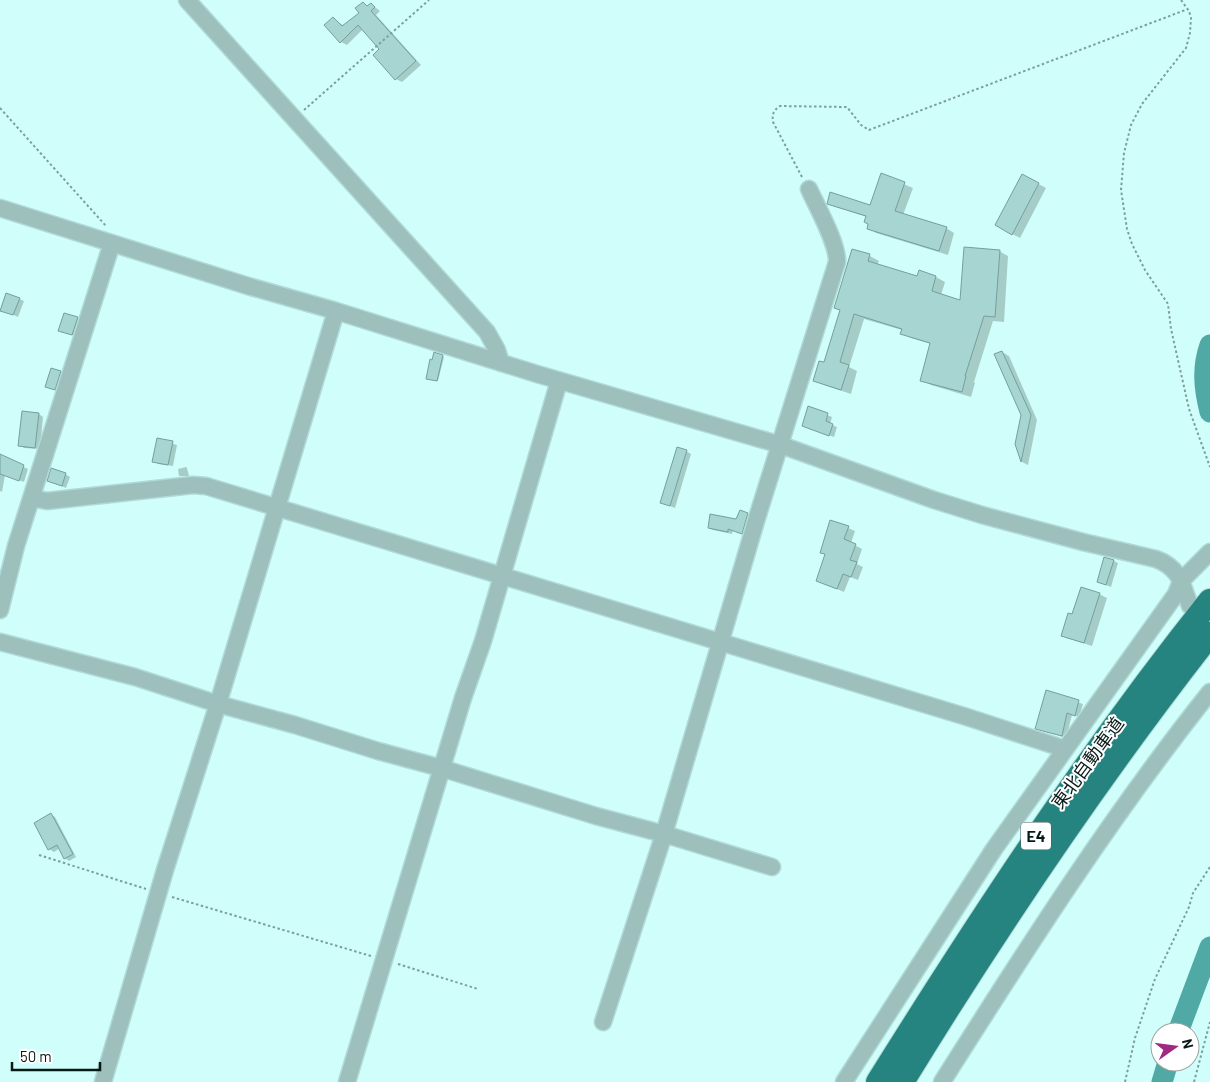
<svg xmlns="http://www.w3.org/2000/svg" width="1210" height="1082" viewBox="0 0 1210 1082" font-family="Barlow,'Noto Sans JP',sans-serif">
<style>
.shadow{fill:#0003}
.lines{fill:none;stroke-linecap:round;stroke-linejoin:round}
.river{stroke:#50a9a4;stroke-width:21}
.building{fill:#a7d5d2;stroke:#73a09c}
.minor-casing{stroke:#b0dad7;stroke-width:19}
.highway-casing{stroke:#b0dad7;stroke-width:26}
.path{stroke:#7c9f9c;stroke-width:2;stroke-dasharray:2.5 2.5;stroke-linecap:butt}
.minor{stroke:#9dc0bd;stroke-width:16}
.highway{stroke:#25847f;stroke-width:24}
.labels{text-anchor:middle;stroke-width:4;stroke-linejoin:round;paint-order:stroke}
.shield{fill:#fff;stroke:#525f5d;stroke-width:1}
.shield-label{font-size:16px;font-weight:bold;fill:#081a18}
.street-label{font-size:18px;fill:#081a18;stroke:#fff}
</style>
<rect width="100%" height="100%" fill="#d0fffb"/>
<path class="shadow" d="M363,3L368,6L371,4L380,11L376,15L421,65L402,82L396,79L381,49L363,29L347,45L341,42L333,18L344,26L360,13Z
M882,175L913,188L903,215L946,228L954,233L948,255L876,233L868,228L869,224L867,217L836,207L828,202L870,206Z
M1022,175L1046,188L1020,238L996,225Z
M999,251L1008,256L1004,322L993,321L974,382L975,383L971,397L931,385L921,380L931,344L911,338L902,333V330L864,319L849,367L857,371L851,394L824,385L815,380L825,364L841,311L835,308L870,256L879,261L877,265L918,277L919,272L936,277L945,282L941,295L961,301Z
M19,299L24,301L18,317L2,310Z
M77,318L82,320L77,337L60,331Z
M1002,352L1009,356L1037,420L1028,465L1022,462L1017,444L1022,415Z
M442,356L444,357L438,381L429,379Z
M60,372L65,375L60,392L47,386Z
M809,408L832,417L830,424L837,427L834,437L803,426Z
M39,414L43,417L40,449L24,448L20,445Z
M158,439L177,445L173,466L158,464L154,461Z
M686,451L691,454L675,508L662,503Z
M0,456L28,469L24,482L5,475L2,492L0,491Z
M186,467L187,468L189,476H179L178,469Z
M65,474L70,477L66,488L48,481Z
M747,514L752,517L746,536L733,530L732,534L713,530L709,528L737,520Z
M848,528L855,531L851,543L862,549L857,564L863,567L858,580L850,577L844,592L817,581L826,555L822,552Z
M1114,561L1118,563L1111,587L1098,582Z
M1099,594L1107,598L1092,646L1070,639L1063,635L1073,616Z
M1046,692L1083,704L1079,717L1072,715L1066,738L1036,728Z
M51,815L55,817L76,857L69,861L65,858L60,848L54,852L49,849Z"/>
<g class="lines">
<path class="river" d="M1210,345C1202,368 1204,388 1210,412
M1178,1032L1210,947
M1162,1082L1168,1062"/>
</g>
<path class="building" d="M363,2L367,6L371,3L375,7L371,11L416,61L395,80L373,55L379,49L358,25L340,43L324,25L333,17L342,26L359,13L355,8Z
M881,173L905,182L895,211L947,227L939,251L867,229L868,224L864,222L866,216L827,204L830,192L870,205Z
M1022,174L1039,183L1012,235L995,225Z
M964,247L1000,250L995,317L984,316L965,376H966L962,392L920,381L930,343L900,334L902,329L854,314L840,362L849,365L841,390L813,381L819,361L824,362L840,310L834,308L852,249L870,254L868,261L917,276L919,270L936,276L932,291L960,300Z
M6,293L20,298L13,315L0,311Z
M64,313L78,317L72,335L58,331Z
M1002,351L1031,415L1021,462L1015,444L1021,415L994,354Z
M434,352L443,355L437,381L426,379L430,359L432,360Z
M51,368L61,371L55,390L45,387Z
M808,406L828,413L826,421L833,424L829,436L802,426Z
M22,411L39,413L35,448L18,446Z
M157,438L173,441L168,465L152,462Z
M677,447L687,450L670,506L660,503Z
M0,454L24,465L19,481L0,474Z
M51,468L66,473L62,486L47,481Z
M740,510L748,513L742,534L728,529V532L708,528L710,514L736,519Z
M830,520L849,526L844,539L856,544L850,560L857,562L851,577L843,574L837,589L816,581L825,554L820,553Z
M1104,557L1114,560L1106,585L1097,582Z
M1081,587L1100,593L1084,643L1061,636L1068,613L1072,614Z
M1046,690L1079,700L1075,716L1067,713L1062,736L1035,729Z
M51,813L73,854L64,859L57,845L48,850L34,823Z"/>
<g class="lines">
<defs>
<path id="minor" d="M187,0L487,332L497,350L501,363
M0,208L248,286L336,311L537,374L781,445L934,500L982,515L1083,542L1156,559C1180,568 1182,584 1190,606
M32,498L47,501L193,485L206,486L967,717L1065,749
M0,610L16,546L112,243
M0,642L135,677L218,704L295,725L378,751L441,768L596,816L664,834L772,867
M603,1022L664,834L756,521L837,262C838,244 817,207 809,189
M103,1082L165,870L218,704L336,311
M347,1082L463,698L483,641L559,381
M844,1082L994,849L1176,594L1181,581L1210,552
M942,1082C1027,948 1111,816 1210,692"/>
<path id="highway" d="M878,1082C982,916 1088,754 1210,601
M902,1082C997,927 1098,777 1210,634"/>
</defs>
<use href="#minor" class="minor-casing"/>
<use href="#highway" class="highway-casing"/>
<path class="path" d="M1181,0L1189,11L1191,18L1190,33L1186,48L1142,104L1131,125L1124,153L1121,190L1127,229L1132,244L1145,270L1168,304L1171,329L1189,409L1210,467
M0,108L106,226
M304,110L429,0
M802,177L773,122C772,114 773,111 780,106L847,107L861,125L869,130L1188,9
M39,855L146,889
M172,897L371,956
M398,964L478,989
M1125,1082L1135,1038L1155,979L1189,907L1193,893L1210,867
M1194,1082L1210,1022"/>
<use href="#minor" class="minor"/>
<use href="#highway" class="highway"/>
</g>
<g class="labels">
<rect class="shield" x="1021" y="822.5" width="30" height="27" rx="4"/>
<g class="shield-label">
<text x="1036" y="842">E4</text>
</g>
<g class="street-label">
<text transform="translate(1088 763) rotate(-54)" y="6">東北自動車道</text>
</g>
</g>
<g transform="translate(1175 1047) rotate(76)"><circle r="24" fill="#ffffff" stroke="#9ca3a3"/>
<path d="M0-4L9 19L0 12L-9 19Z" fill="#a02981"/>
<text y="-8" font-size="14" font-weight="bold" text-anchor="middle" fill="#081a18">N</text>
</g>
<path d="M12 1062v8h88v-8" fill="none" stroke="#081a18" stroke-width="2.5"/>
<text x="20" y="1062" font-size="15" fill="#081a18" stroke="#ffffff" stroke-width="4" paint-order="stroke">50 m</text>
</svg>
